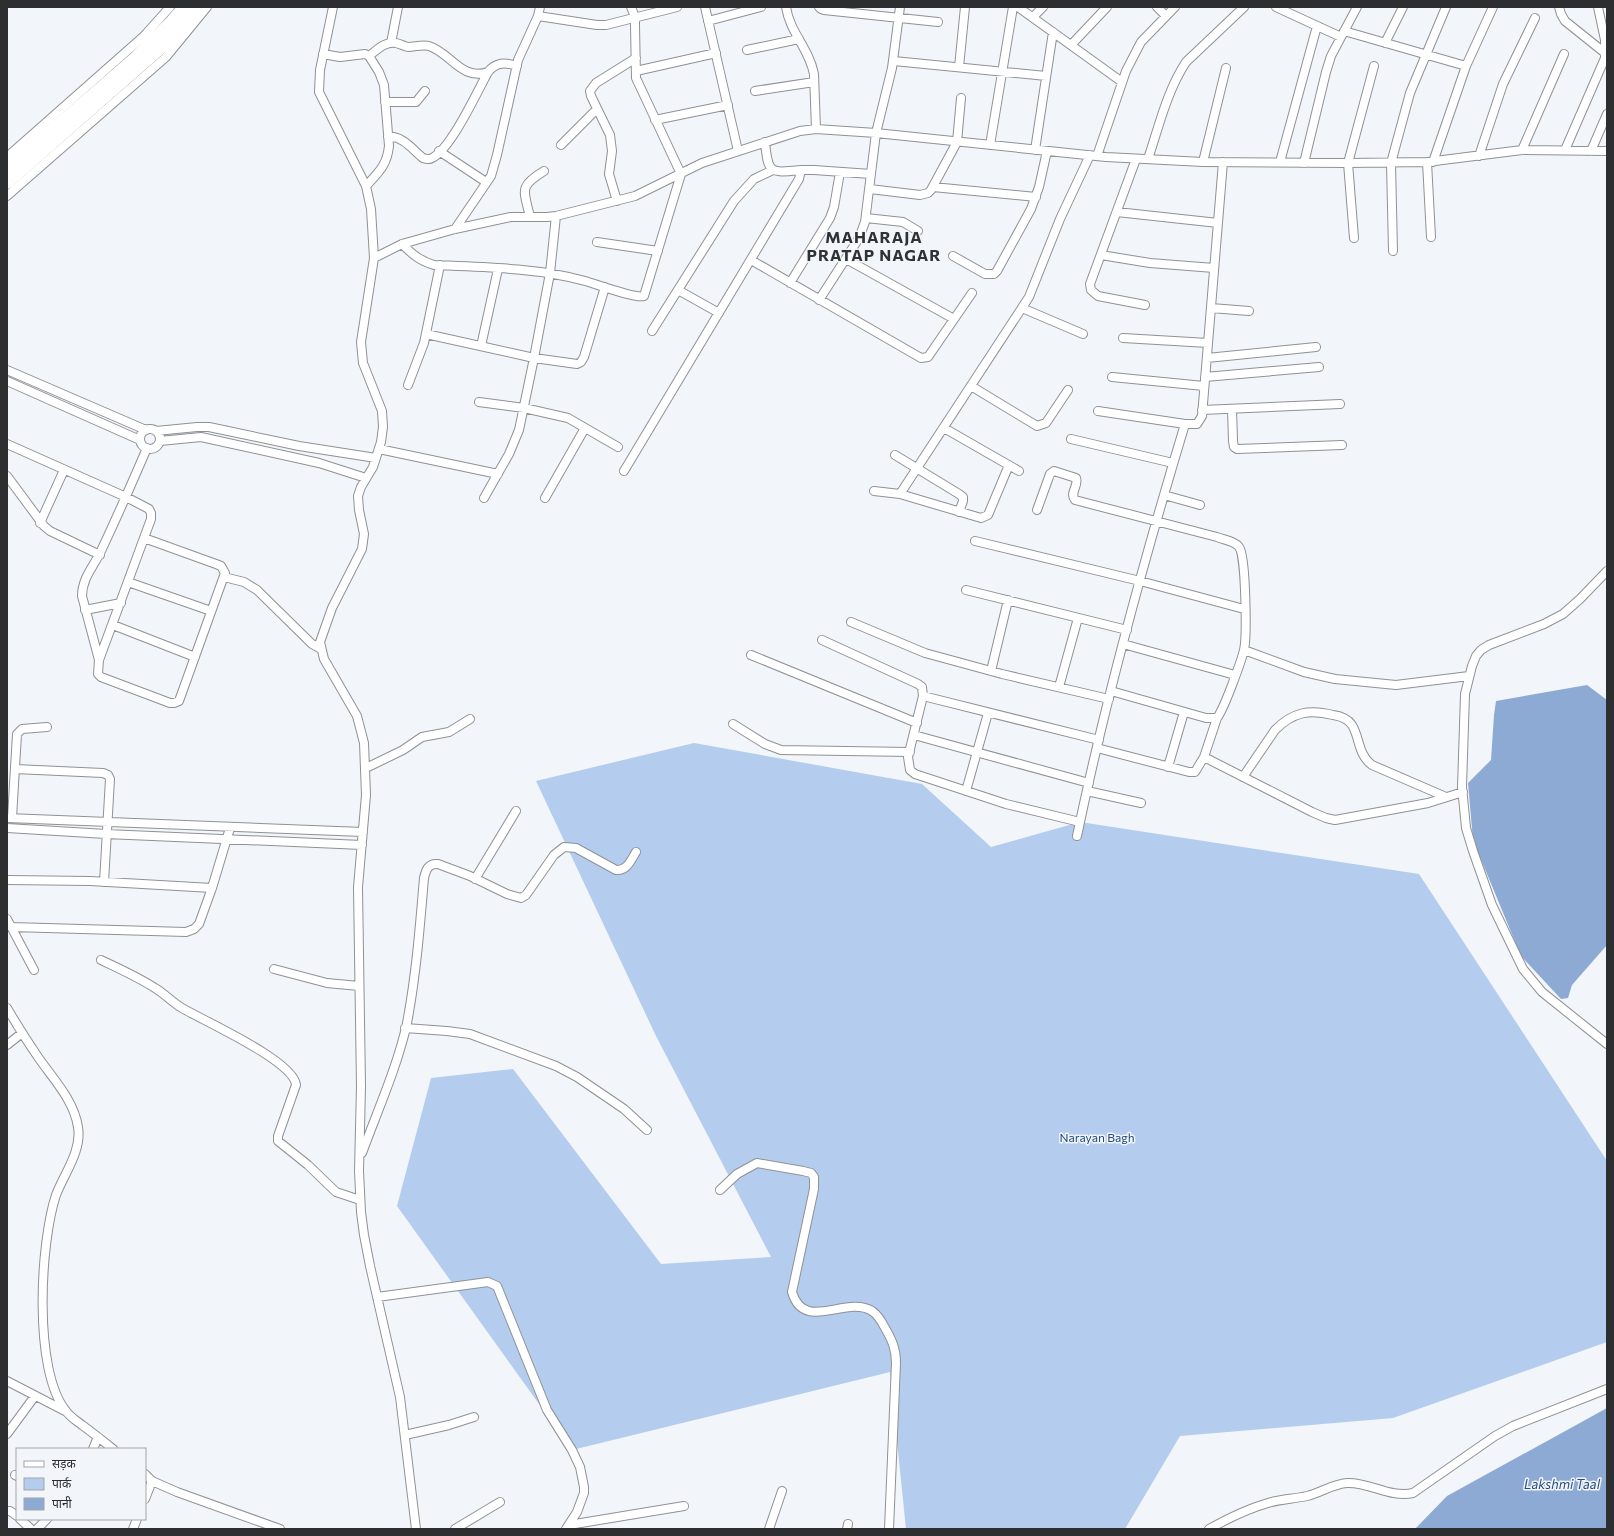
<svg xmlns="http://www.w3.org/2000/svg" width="1614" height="1536" viewBox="0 0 1614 1536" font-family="Commissioner,'Noto Sans Devanagari',sans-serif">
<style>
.green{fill:#b4ccee}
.water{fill:#8caad3}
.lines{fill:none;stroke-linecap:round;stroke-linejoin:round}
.minor-casing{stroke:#8f9195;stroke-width:10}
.highway-casing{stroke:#8f9195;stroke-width:14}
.minor{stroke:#fff;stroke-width:8}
.highway{stroke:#fff;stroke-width:12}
.labels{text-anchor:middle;stroke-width:3;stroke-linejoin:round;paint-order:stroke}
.park-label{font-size:12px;fill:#224a7e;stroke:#f2f5f9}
.water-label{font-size:13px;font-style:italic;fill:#244c80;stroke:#f2f5f9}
.district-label{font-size:16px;font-weight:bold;letter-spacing:1px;fill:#2f3235;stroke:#f2f5f9}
</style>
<rect width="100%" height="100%" fill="#f2f5f9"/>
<path class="green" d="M694,743L922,784L991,847L1080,822L1419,874L1607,1161V1342L1393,1418L1180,1436L1125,1529H906L890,1372L572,1450L397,1206L431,1078L513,1069L661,1264L771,1257L656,1036L536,781Z"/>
<path class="water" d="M1587,685L1607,700V945L1572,985L1568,998L1561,999L1521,956L1473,840L1468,783L1491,760L1494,715L1496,701Z
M1607,1408V1529H1415L1447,1496Z"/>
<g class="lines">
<defs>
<path id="minor" d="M333,7L320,70L319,92L366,186L371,209L374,258L361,342L363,363L382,411L383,427L381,442L373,467L361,487L358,496L359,510L364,534L362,549L332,608L320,642L324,659L357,716L364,743L366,795L358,887L361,1086L359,1171L361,1212L364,1235L370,1266L400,1397L416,1529
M705,7L738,151
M786,7C790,33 809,48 814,74L816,129
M819,7L821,9L824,10L938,22
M1018,7L1122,82
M1157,7L1166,16
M1276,7L1341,37
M1559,7L1561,14L1565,21L1605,53
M538,16L597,25H606L677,7
M1033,17L1043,7
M708,21L761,7
M1344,31L1466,66
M391,43L398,7
M1385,43L1403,7
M1071,45L1107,7
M747,50L799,39
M323,54L340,57L365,54L369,56L379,72L384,85L389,146C387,165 379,172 366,186
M369,56C377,50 385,41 396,43C400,44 404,46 408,47C415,47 422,44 429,46C451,53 461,81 488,72
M894,61L1046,76
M959,67L965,7
M636,71L716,53
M755,91L814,82
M385,102H416L425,91
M655,120L728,105
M388,137C402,135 413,150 423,158C426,159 429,160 432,158C451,149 477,92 488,72C496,62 505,62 517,66
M561,145L597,109
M990,145L1013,7
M1035,150L1053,32
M1522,150L1564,54
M1565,150L1605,58V40L1598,7
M439,151L486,182
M1591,151L1607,114
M1097,156L1126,71L1141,42L1175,7
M1479,156L1503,84L1535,18
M7,157L144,36L170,7
M1136,159L1090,284L1091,290L1098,296L1145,305
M1148,159C1159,126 1167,91 1186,62L1244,7
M1203,162L1226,68
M1280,162L1317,26
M1427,162L1431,237
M1433,162L1466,66L1493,7
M1304,163L1326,72L1331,56L1357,7
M801,170H814L871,174
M933,187L1036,197
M870,189L920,195L928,193L931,190L957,142L961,98
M7,196L166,57L207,7
M617,201L609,174L612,151L610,135L591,96L590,91L596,83L636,58
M1117,212L1218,223
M530,217C524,190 518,187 544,171
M866,218L903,222L918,231
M455,229L491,176L497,155L518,60L538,16L540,7
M1354,238L1348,163L1374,66
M597,242L658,251
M402,244C412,254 420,261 434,265C482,267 539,268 585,281C596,284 636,299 644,296L681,174L636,78L635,25V17L631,7
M1393,251L1391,163L1410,93L1446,7
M1101,255L1150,263L1214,268
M953,256L985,274H994L997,271L1031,209L1039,187L1047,151
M374,258L402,244L455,229L511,217H547L556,216L635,196L702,163L800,131L816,129L876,133L1106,157L1203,162L1348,163L1427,162L1522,150L1607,151
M846,259L954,319
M751,260L921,358L928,357L972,293
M790,283L830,218L834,207L840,172
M678,290L719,313
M819,300L859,238L865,222L876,133L892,68L900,7
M1022,308L1083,334
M1211,308L1249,311
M652,331L734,201L754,179L773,170
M426,334L534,358L577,364L581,362L584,357L605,287
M1123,338L1208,343
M481,346L498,269
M1207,358L1316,347
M7,370L146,430
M1112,377L1204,386
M1205,377L1319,367
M7,381L140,440
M408,385L424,343L440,265
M971,386L1037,426L1046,423L1068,390
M479,402L524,408L568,418L618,447
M1232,409L1233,441L1234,447L1237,449L1342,445
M1202,410L1340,404
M1098,411L1185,424
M944,428L1019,471
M140 439a10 10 0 1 1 20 0a10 10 0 1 1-20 0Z
M156,431L197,427H209L299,446L376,458
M1071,439L1173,463
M160,441L201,437L319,463L366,478
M7,444L126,497L149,509L151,513V519L99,660
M379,449L498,474
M895,455L959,494L963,497V501L959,512
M624,471L799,179L801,170C770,173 768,174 765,142
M7,476L44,526L50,531L100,555
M874,491L900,494L981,518L988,515L1009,465
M900,494L1029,297L1060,219L1090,155
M1164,495L1200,505
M484,498L509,454L519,430L534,358L550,273L556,216
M545,498L585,428
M1037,510L1050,474L1054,471L1076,478C1079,486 1069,493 1075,500L1217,537C1224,540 1235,541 1239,547C1246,555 1247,637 1244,650C1241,662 1224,709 1217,718H1206L1111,691
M40,523L64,470
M144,538L216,564L221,566L225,573L179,701L174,703H170L101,677L98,674L99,660L82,596C82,578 94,566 101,551C117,517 132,483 147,448
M975,541L1140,581L1244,609
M1607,571L1580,599L1563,614L1544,624L1489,645L1481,650L1476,656L1472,666L1465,694L1462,787L1466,828L1473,851L1492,905L1523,969L1542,992L1607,1044
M224,577L244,582L257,590L312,644L321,649
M128,582L211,611
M966,590L1127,630
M85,610L121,603
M851,622L925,653L1002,674L1109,699
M113,625L195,657
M822,640L918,684L922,687L923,696L908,757L910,770L915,774L1006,804L1080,822
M1123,644L1235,675
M1244,650L1304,672L1335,679L1396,685L1469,676
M751,655L917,723
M991,671L1008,600
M1059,687L1078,618
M923,696L1099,740
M733,724L765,744L781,750L910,752
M914,735L1089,783
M1097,748L1189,772H1195L1204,757L1217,718
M1204,757L1312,812L1326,818L1335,820L1428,803L1463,792
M1168,767L1184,712
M366,768L403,750L422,737L449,732L470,719
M15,769L103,773L108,775L110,779L104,882
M1243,777L1275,730C1293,712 1309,709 1333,715C1340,716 1348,719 1352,725C1360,738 1358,755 1372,765L1446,797
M966,791L988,713
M1087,791L1141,803
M7,818L363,832
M12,818L17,734L22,729L47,727
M7,828L106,834L362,845
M1077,836C1106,697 1144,560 1185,424H1197L1202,416L1223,162
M475,879L516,811
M7,880L90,881L212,888
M7,919L34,970
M11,927L186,932L194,929L199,924L212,888L230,828
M101,960C120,969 138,977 155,988C165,994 173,1003 182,1008C204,1021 294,1061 296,1085L278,1136V1141L308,1165L336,1192L360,1200
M274,969L327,983L359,986
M7,1008C17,1025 27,1041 38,1057C53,1079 74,1100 78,1127C82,1151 64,1174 56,1195C40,1243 33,1371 66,1411C70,1417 77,1421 82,1425C93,1433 103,1441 113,1449
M405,1028L447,1031L470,1034L556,1066L577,1077L624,1109L647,1130
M7,1045L22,1033
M362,1153C377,1112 398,1065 407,1023C416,976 420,926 424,878C426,870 428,863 438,864L470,876L507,894L521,898L526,895L554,855L564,847L576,848L616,870C627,871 631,860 636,852
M720,1190L737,1174L757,1163L803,1171L811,1173L814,1177V1189L792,1292C804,1333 846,1295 872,1311C878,1315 882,1322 885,1328C892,1340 896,1349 896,1363L889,1529
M377,1297L488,1282L497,1286L547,1410L572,1450L580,1467L584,1487V1493L577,1512L566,1529
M7,1381L65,1411
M7,1434L35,1396
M405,1435L449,1425L474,1417
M93,1449L98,1437
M145,1474L152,1481L177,1492L280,1529
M15,1475L17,1476
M145,1499L152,1481
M7,1511H10L17,1516
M20,1519L31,1529
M569,1525L684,1506
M37,1529L47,1519
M133,1529L137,1519
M455,1529L500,1502
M769,1529L782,1491
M847,1529L848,1524
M1209,1529C1227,1519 1247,1509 1268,1503C1280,1499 1294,1499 1307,1496C1321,1493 1332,1484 1347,1483C1370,1482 1389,1498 1413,1493L1495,1436L1513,1426L1607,1389"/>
<path id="highway" d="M7,169L135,58L172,21L184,7
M7,183L163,46L197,7"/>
</defs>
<use href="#minor" class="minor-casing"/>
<use href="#highway" class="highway-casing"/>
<use href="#minor" class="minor"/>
<use href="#highway" class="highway"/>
</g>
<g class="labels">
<g class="park-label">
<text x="1097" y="1142">Narayan Bagh</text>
</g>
<g class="water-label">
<text x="1562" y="1489">Lakshmi Taal</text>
</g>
<g class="district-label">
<text x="874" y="243">MAHARAJA<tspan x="874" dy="18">PRATAP NAGAR</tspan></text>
</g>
</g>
<rect width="1614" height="1536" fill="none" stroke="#2d2e30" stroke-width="16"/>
<rect x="16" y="1448" width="130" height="72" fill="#f2f5f9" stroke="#a3a5a9"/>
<rect x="24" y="1461" width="20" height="6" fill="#ffffff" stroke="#a3a5a9"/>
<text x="52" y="1468" font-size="12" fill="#2d2e30">सड़क</text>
<rect x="24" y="1478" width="20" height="12" fill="#b4ccee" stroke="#a3a5a9"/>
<text x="52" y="1488" font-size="12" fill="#2d2e30">पार्क</text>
<rect x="24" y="1498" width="20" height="12" fill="#8caad3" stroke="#a3a5a9"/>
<text x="52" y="1508" font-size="12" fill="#2d2e30">पानी</text>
</svg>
